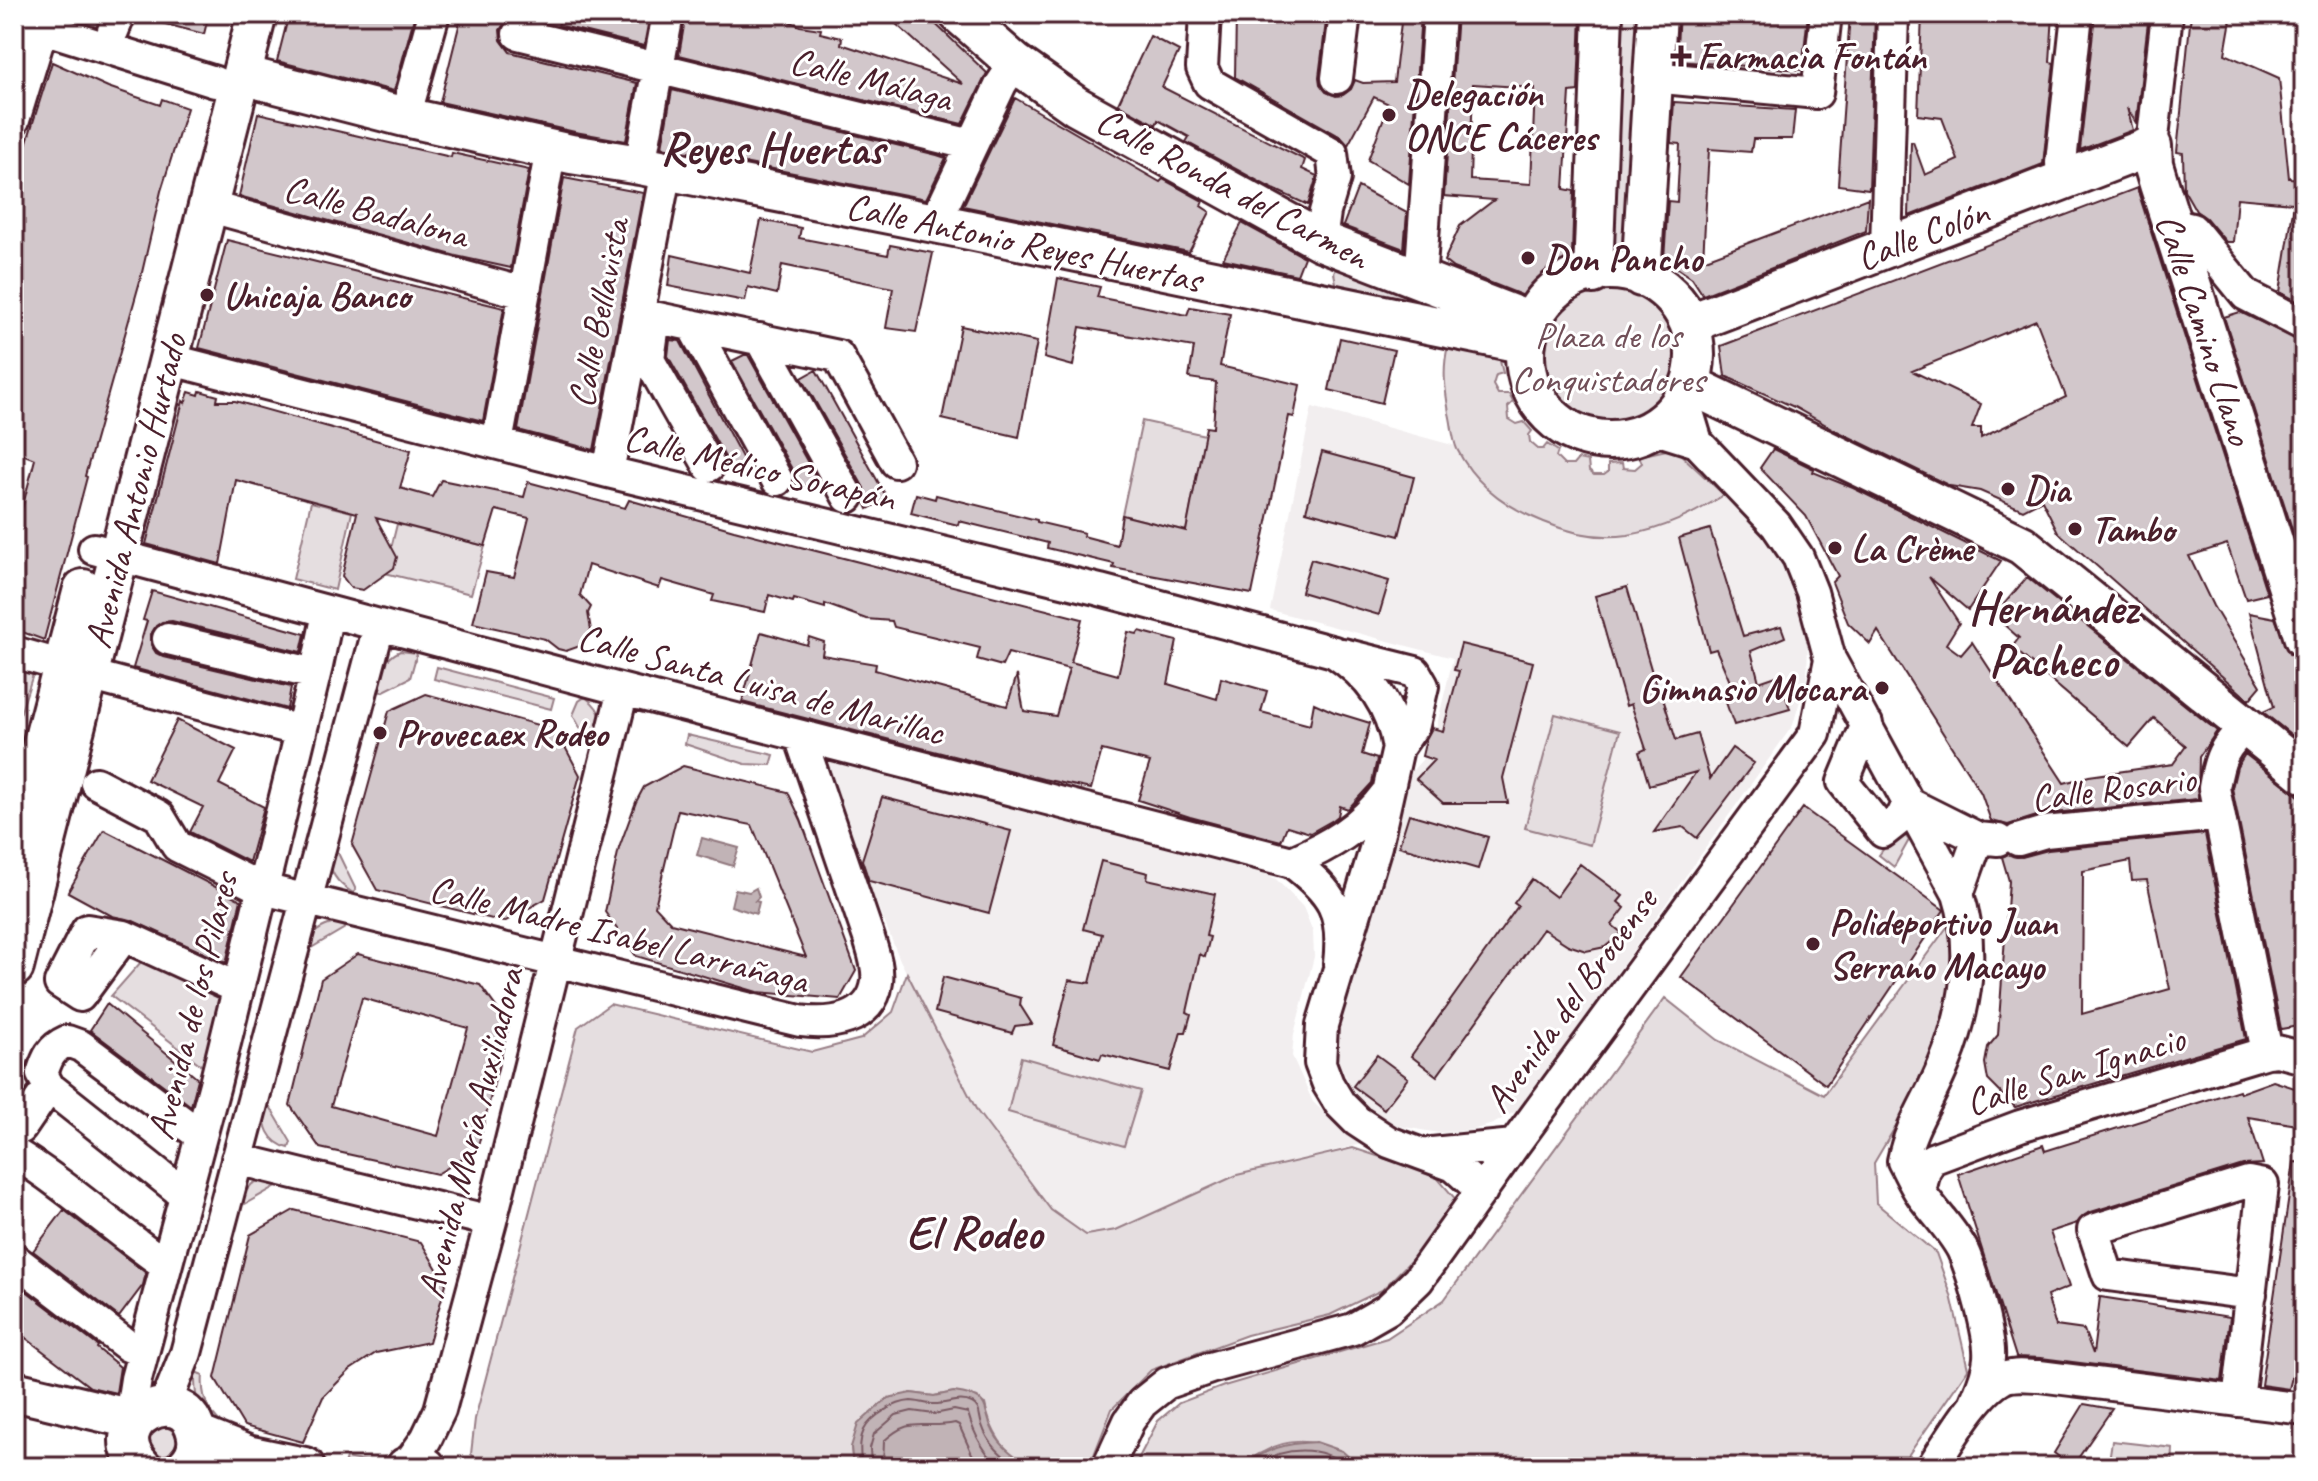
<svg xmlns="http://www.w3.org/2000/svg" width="2318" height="1481" viewBox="0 0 2318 1481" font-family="Caveat,sans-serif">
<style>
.built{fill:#f2eeef}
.green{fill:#e5dee0;stroke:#987e86;stroke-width:2}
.water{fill:#c1b3b6;stroke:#91787e;stroke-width:2}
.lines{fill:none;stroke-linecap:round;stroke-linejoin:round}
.shore{stroke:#7a5a63;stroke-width:2}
.building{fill:#d2c7cb;stroke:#4a1f2b;stroke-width:2;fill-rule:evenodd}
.minor-casing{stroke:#4a1f2b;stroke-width:36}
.major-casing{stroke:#4a1f2b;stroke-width:44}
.minor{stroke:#fff;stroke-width:30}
.major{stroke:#fff;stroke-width:38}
.poi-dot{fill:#4a1f2b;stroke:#fff;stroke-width:3}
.labels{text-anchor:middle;stroke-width:6;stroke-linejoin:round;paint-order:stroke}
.poi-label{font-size:38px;font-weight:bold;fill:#4a1f2b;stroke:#fff;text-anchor:start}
.street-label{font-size:38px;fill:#4a1f2b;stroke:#fff}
.park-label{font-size:38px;fill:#714f58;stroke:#fff}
.district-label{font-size:46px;font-weight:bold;fill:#4a1f2b;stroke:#fff}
</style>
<rect width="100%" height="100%" fill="#fff"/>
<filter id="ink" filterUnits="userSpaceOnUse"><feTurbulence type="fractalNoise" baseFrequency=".0125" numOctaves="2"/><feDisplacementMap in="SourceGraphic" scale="16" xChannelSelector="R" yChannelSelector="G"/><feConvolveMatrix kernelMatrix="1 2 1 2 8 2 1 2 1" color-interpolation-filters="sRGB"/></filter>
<g filter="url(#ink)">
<path class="built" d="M1312,407L1456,446L1466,463L1626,535L1668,525L1724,495L1774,547L1791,575L1802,606L1808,641L1807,676L1793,725L1520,1109L1493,1124L1472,1130L1438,1133L1399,1126L1383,1119L1364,1104L1350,1085L1331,1045L1412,771L1431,750L1453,658L1270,610Z
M827,761L1263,873L1276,879L1303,907L1313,932L1314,957L1294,1034L1292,1056L1313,1102L1349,1136L1369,1142L1237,1175L1116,1230L1086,1236L1051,1210L977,1111L900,960L856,853Z"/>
<path class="green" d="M1611,14H1644L1631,254L1605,253Z
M1343,253L1442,295L1433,320L1338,293L1334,273Z
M1540 358a68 68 0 1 1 136 0a68 68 0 1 1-136 0Z
M1448,346L1499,357L1503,373L1496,375L1493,385L1498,394H1509L1513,402L1508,407L1509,419L1517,424L1524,422L1532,431L1529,435L1530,442L1538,449H1543L1547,444L1558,451L1556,457L1564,465H1573L1578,459L1588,461L1589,471L1594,475H1604L1608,472V464L1622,463L1623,468L1635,469L1642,463L1639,456L1671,449L1676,450L1724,495C1694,514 1664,529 1628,535C1600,539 1570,533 1544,522C1508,508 1475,485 1457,449C1452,438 1452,424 1449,413C1445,389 1442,369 1448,346Z
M1142,421L1205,435L1186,531L1122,515Z
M311,502L352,512L335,590L293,579Z
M397,524L485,546L471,594L385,573Z
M400,651L417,653L410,678L382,692L374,691C380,674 383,659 400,651Z
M14,664L34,671L14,733Z
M437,667L554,698L551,709L434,679Z
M585,697C607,712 603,728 597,751L592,749L573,715L579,701Z
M1555,714L1620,731L1590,845L1525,828Z
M687,735L774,755L771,765L745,764L685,744Z
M1896,833H1903L1909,840L1894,867L1879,855Z
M331,852L338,853L356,890L353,893C337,883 327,871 331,852Z
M1953,919V990L1926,1075L1874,1163L1876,1203L1936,1253L1951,1295L1968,1369L1900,1467H1360C1329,1441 1296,1432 1259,1454C1251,1458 1248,1466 1239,1467C1204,1470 1168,1467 1134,1467L1158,1421L1179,1403L1224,1386L1387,1338L1444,1300L1665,998L1718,1040L1824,1095Z
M343,921L345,928L311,948L306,944C315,928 326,925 343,921Z
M148,954L227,996L205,1068L111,996Z
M907,973L977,1111L1051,1210L1086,1235L1116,1230L1237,1175L1353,1148L1435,1175L1458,1202L1428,1243L1382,1290L1330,1315L1247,1335L1151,1370L1112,1409L1092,1460L1106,1467C1090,1467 1044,1471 1031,1466C1004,1456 990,1430 985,1404L954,1392L934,1396L911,1393L851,1447L853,1467H484L471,1454L475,1419L578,1027L610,1004L812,1052L861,1039L893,1012Z
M1021,1057L1141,1091L1124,1146L1008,1112Z
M265,1106L271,1108L291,1142L289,1148C268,1143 262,1124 265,1106Z
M264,1178L280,1184L245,1204L240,1198L252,1184Z
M195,1372L203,1375C200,1408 216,1418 238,1439C204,1417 194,1416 195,1372Z
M149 1441a14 14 0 1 1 28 0a14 14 0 1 1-28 0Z
M426,1428L388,1466L344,1465L346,1458C386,1468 397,1449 426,1428Z
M2112,1441L2173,1448L2172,1467H2108Z"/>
<path class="water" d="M702,838L739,848L733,866L697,855Z
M756,888L759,897L755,901L759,902L756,914L731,906L735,889L749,892Z
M954,1392C998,1398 978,1409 997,1438C1006,1451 1020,1459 1032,1467H853L851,1447L858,1424L888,1398L911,1393L934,1396Z
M1316,1442L1342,1451L1360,1467H1243C1266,1448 1287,1443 1316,1442Z"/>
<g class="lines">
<path class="shore" d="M861,1467C861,1455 858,1442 864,1430C871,1416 895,1402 911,1401C919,1401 927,1405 935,1404C948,1404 960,1397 972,1403C981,1407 979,1418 982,1425C988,1444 1002,1456 1018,1467
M871,1467L870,1448L874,1434L896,1415L912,1411L934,1414L954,1410L968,1413C974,1435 983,1452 1000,1467
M883,1467L884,1441C912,1415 921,1430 955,1423L959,1425L972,1454L983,1467
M1256,1467C1282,1445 1322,1445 1348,1467"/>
</g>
<path class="building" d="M151,14H209L204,34L150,20Z
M289,14H415L394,91L277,61Z
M462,14H519L506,21L500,30L501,40L510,52L637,83L626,141L575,132L440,102Z
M563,14H650L644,46L558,25Z
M686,14H783L782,18L800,26L821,29L820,33L842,38L841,44L963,84L885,14H925L987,73L962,124L679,55Z
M1236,14H1327L1319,77L1320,84L1326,92L1336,96L1343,95L1351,89L1355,80L1363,83L1394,82L1402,14H1421L1409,184L1368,160L1389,104L1374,97L1348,145L1341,137L1235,77Z
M1457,14L1534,21L1535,14H1581L1578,91L1570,92L1564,189L1574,191L1572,254L1524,296L1453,268L1444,261L1460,226L1494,200L1444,196ZM1473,84L1535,88L1531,184L1470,180Z
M1679,14H1808L1802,70L1676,61Z
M1850,14H1875L1869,189L1838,185Z
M1922,14H2053L2050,62L2054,63L2043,164L1909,216L1911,142H1913L1925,175L1958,160L1942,118L1918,115Z
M2095,14H2149L2136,123L2127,108L2133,130L2080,150Z
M2191,14H2232L2225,54L2279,78L2289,178L2304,179V204L2237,198L2233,242H2226L2206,218L2196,211L2184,190L2183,153L2177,152Z
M1150,36L1179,51L1162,87L1305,160L1302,169L1317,176L1308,205L1267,186L1186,142L1189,137L1158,120L1156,125L1118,104Z
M52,62L108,87L160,105L162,99L187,108L161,191L140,281L85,476L87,477L44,640L14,629V539L35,459L14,451V183Z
M672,90L937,155L946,158L926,199L662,147Z
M1015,98L1160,182L1163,179L1203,201L1201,206L1210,212L1189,252L963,206Z
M1674,102L1795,110L1792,139H1753L1751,152L1709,149L1703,260L1868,198L1866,231L1703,295L1692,278L1664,259L1668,201L1677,202L1680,144L1671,143Z
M258,113L451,157L452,153L529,170L511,268L456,256L239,196Z
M564,178L643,193L594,450L518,430Z
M1358,187L1407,213L1404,249L1343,226Z
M2137,188L2267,594L2246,599L2227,544L2189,556L2213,606L2261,686L2249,700L2058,532L2042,500L2023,510L1980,491L1950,486L1837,431L1794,407L1725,376L1721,346ZM2036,320L2066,397L1981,438V428H1972L1981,404L1912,371Z
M2294,204L2304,205V305L2280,292Z
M761,220L801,228L799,238L888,255L890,245L933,253L916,332L886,328L893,288L782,265L777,294L748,287L745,301L668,286L672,255L750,273Z
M1242,223L1304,257L1297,275L1223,259Z
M227,240L504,308L483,421L199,348Z
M1058,278L1100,287L1097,297L1187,315L1190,307L1230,314L1220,366L1300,385L1294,417L1289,416L1252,594L1113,568L1114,564L1047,548L1048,543L959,521L958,525L911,513L916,494L935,499L936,495L1037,520V522L1084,533L1083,536L1117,545L1122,515L1186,531L1206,427L1213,428L1216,382L1189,378L1194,347L1080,327L1073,366L1044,358Z
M2240,312L2304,343V566L2224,317Z
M961,326L1037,342L1019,437L942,419Z
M1340,338L1394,350L1382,403L1329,390Z
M670,340L680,341L745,463L728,472L725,457L668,356Z
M744,355H748L817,479L798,490L793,471L732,361Z
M816,370L887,498L868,509L865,502L864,488L802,378Z
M200,391L218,396L217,401H235L411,450L400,488L432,497L441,480L524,497L528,482L625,508L629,500L734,530L1082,619L1071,662L1118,675L1128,632L1137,634L1139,631L1177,641L1168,684L1217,699L1221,678L1267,691L1261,712L1310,725L1314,703L1334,712L1370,723L1362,754L1377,759L1372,783L1348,809L1340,806L1338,816L1333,820L1310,833L1287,826L1281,841L1190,817L1138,800L1150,762L1102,750L1091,789L1043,779L742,702L761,632L807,645L809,637L824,642L822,655L876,664L875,670L1007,706L1017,675L1024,711L1056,716L1069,669L1008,653L1002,666L977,659L980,648L894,627L892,621L866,619L825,604V608L794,599L793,602L769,595L765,612L712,601L714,595L662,580L659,588L588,565L580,595L591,607L588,613L591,630L583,645L566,651L558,649L545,639L473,623L486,572L514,577L529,518L496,510L485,546L376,518L397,557L394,568L363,590L351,588L342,576L357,513L236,480L220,564L146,544L183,401L185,403L189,392L199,395Z
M1773,449L1814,469L1813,472L1853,488L2001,561L1968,610L1929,577L1959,623L1946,644L1961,655L1972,642L2064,783L2089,776L2173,764L2186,746L2154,718L2129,747L2012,647L2019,638L1994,616L2027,577L2217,731L2199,757L2198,799L2043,814L2008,825L1991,821L1981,793L1878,631L1870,644L1848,623L1832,582L1838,576L1806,516L1760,468Z
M1322,452L1414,477L1399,536L1306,511Z
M1710,529L1743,636L1781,626L1785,637L1751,651L1759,682L1779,675L1790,709L1734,725L1723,694L1734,691L1716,649L1709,651L1679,538Z
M1311,559L1389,581L1379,615L1301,592Z
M1627,587L1658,693L1661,692L1676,740L1697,734L1710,779L1732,748L1754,763L1697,838L1683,827L1654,832L1696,772L1649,785L1639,752L1646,749L1631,704L1626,706L1595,596Z
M152,591L305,634L301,652L172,621L162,622L156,626L151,634V645L156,653L164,657L291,687L287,709L133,668L147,621L143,620Z
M2249,613L2275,618L2289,654L2303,659L2297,660L2304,679V745L2263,712L2274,707Z
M1461,644L1533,662L1503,778L1508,803H1443L1416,779L1434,760L1422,756L1426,739L1432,728L1443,731L1459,671L1454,670Z
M426,694L556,730L580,775L545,899L504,922L377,890L352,845L389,711Z
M177,720L236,750L219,784L264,807L249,862L190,832L203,807L147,780Z
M2245,754L2304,800V1025L2281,1029L2232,788L2237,767Z
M683,766L788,792L801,820L856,971L840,999L757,992L636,956L605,912L619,848L636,802L644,787ZM678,810L752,825L806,957L671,923L655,906Z
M882,797L1011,831L989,913L869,881L862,860Z
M1803,808L1944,910L1826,1085L1681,977Z
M1409,814L1488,837L1478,869L1399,846Z
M104,830L241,900L226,963L131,920L112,916L68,892Z
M2205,834L2246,1039L2015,1107L1988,1080L1985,1063L1988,1047L1998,1035L2009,881L2002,857L2008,854L2022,857L2048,850ZM2130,861L2132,881L2147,880L2170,989L2082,1014L2083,871Z
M1101,861L1148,873L1147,879L1215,894L1206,936L1210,937L1205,957L1200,954L1187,1012L1191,1014L1186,1032H1181L1170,1071L1102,1054L1100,1059L1053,1045L1069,980L1090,983L1102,934L1083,929Z
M1580,864L1623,896L1618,902L1625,908L1612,925L1622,933L1605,947L1586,951L1568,945L1543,929L1437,1076L1411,1056L1518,906L1514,903L1532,879L1556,897Z
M358,954L480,985L509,1025L477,1150L437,1174L320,1148L290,1105L321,979ZM362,998L468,1028L438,1136L331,1106Z
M943,977L1021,998L1020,1005L1032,1024L1015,1026L1012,1033L935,1012Z
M107,1004L198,1079L191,1106L90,1030Z
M1377,1055L1408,1078L1384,1109L1353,1086Z
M2273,1081L2304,1091V1126L2248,1117L2263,1164L2243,1165L2088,1213L2077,1223L2050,1232L2069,1287L2047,1296L2056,1326L2084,1330L2093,1354L2100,1297L2230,1317L2222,1381L2041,1358L2016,1357L1958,1174L2043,1145L2045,1151L2239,1090L2240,1093Z
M2294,1162L2304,1163V1380L2292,1377L2289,1389L2261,1385Z
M64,1210L146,1273L143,1285L119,1317L33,1251Z
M294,1210L421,1242L446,1284L429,1342L376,1353L350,1370L323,1397L303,1442L244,1426L215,1378L250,1235Z
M25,1290L98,1346L97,1348L120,1367L116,1393L90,1387L14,1329V1305Z
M2084,1404L2112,1409L2072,1467L2054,1453Z"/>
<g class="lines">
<defs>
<path id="minor" d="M1205,14L1202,68L1209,83L1332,153L1335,178L1325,212L1321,241
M14,19L215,82
M113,31L120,14
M518,34L972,145
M1653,77L1817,93L1826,14
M1337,78L1345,14
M405,117L434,14
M14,120L42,29
M2152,146L2167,14
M640,165L668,14
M2062,181L2061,162L2077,14
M207,206L524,293
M935,223L1001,84L1015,63
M2171,224L2192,229L2246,295L2304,325
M1886,248L1893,14
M1420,281L1439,14
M639,314L838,356L896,462
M654,324L649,360L709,466
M692,325L777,480
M760,339L848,497
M168,359L608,472L1100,590L1334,652C1370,676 1391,705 1398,748
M1652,428L1697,442
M497,443L551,149
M608,472L666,170
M94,549L623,690L1292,862C1333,894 1345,911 1339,964
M168,639L315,674
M14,652L63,666
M1343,654L1415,672L1423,686L1414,725L1398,748L1376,846L1322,1025L1320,1063L1328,1084L1340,1104L1357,1121L1389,1142L1454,1166L1482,1191
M1830,659L1958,894C1976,950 1966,1011 1944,1064C1931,1098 1910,1125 1903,1161C1909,1172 1914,1184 1921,1194C1935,1213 1951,1229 1962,1249C1972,1270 1991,1336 1989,1358C1988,1375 1980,1390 1974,1405
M89,675L301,731
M1867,724L1843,782L1883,832L1902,817L1908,803
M2246,727C2223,747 2219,758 2214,788L2267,1052
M96,783L159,816L177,846L263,889L800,1021C830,1025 872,1021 877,982C879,967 873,952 869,938L800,736
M1908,803L1978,838
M2018,840L2045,832L2219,815
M1292,862C1329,846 1361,828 1386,794
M1958,894L1978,838L1998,840
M124,936L87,930L60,983L80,996L124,936L238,988
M21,1128L49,1087
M14,1153C68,1186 114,1229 166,1265
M1432,1153L1514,1145
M237,1159L491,1221
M1920,1192L1925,1170L1932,1159L2020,1126L2267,1052L2277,1051L2304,1058
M185,1195L49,1087L42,1074C47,1058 51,1048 67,1041L81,1046L201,1136
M14,1259L128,1346L142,1352
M2238,1401L2263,1185L2248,1182L2093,1230L2108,1275L2251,1294
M161,1407L170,1393L186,1353L379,626
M140,1416L133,1398L136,1379L215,1084L317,666L328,613
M407,1466L426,1439L440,1410L491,1221L623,690
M1108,1467L1129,1421L1142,1403L1167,1383L1210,1368L1353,1329L1388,1309L1418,1280L1514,1145L1815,734L1830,659L1812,592L1798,557L1776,525L1697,442L1684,399
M1932,1467C1949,1442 1976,1393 2002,1379C2012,1373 2028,1376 2039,1376L2304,1409"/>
<path id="major" d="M959,14L1015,63L1076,106L1321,241L1531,322
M242,75L405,117L571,154L640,165L960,228L1525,344
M1525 355a85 85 0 1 1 170 0a85 85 0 1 1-170 0Z
M1593,274L1603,14
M1641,277L1657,14
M1691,323L2152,146L2153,164L2159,184L2304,638
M1691,385L2022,545L2304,773
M14,853L83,589
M14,967L257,14
M14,1391L136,1420
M197,1435L247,1455L305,1467
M142,1467C97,1421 183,1378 196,1432C200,1446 195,1458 185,1467
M406,1467H426"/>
</defs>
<use href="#minor" class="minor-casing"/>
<use href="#major" class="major-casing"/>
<use href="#minor" class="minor"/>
<use href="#major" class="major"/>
</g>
</g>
<g class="poi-dot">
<path d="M1677 44h8v8h8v8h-8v8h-8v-8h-8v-8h8z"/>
<circle cx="1389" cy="115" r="8"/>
<circle cx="1528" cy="258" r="8"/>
<circle cx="207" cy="295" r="8"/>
<circle cx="2008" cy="489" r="8"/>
<circle cx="2075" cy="529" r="8"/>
<circle cx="1835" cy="548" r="8"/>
<circle cx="1882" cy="688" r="8"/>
<circle cx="380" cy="733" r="8"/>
<circle cx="1813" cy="944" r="8"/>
</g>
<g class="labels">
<g class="poi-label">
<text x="1697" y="69">Farmacia Fontán</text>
<text x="1405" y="106">Delegación<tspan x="1405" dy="44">ONCE Cáceres</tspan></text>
<text x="1544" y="271">Don Pancho</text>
<text x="223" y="308">Unicaja Banco</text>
<text x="2024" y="502">Dia</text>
<text x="2091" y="542">Tambo</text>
<text x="1851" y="561">La Crème</text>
<text x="1866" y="701" text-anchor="end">Gimnasio Mocara</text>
<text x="396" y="746">Provecaex Rodeo</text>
<text x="1829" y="935">Polideportivo Juan<tspan x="1829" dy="44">Serrano Macayo</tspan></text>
</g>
<g class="street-label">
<text transform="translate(871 79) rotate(14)" y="13">Calle Málaga</text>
<text transform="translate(1233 188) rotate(28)" y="13">Calle Ronda del Carmen</text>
<text transform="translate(376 211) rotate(15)" y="13">Calle Badalona</text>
<text transform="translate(1922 234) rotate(-21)" y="13">Calle Colón</text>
<text transform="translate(1024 242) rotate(12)" y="13">Calle Antonio Reyes Huertas</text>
<text transform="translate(598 313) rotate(-79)" y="13">Calle Bellavista</text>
<text transform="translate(2205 329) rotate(72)" y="13">Calle Camino Llano</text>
<text transform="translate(760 467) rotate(13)" y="13">Calle Médico Sorapán</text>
<text transform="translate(135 491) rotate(-76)" y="13">Avenida Antonio Hurtado</text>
<text transform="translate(761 684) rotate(15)" y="13">Calle Santa Luisa de Marillac</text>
<text transform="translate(2113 788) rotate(-7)" y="13">Calle Rosario</text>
<text transform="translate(619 934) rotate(14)" y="13">Calle Madre Isabel Larrañaga</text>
<text transform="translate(1570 1000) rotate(-54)" y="13">Avenida del Brocense</text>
<text transform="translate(192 1006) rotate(-76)" y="13">Avenida de los Pilares</text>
<text transform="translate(2075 1070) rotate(-17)" y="13">Calle San Ignacio</text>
<text transform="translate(470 1133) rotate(-76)" y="13">Avenida María Auxiliadora</text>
</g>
<g class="park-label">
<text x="1608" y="348">Plaza de los<tspan x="1608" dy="44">Conquistadores</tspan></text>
</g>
<g class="district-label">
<text x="772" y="164">Reyes Huertas</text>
<text x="2053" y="623">Hernández<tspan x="2053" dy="53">Pacheco</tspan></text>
<text x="974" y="1248">El Rodeo</text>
</g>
</g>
<rect width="2318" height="1481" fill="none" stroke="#fff" stroke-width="48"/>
<rect x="24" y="24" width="2270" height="1433" fill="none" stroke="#4a1f2b" stroke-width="3" filter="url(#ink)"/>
</svg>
